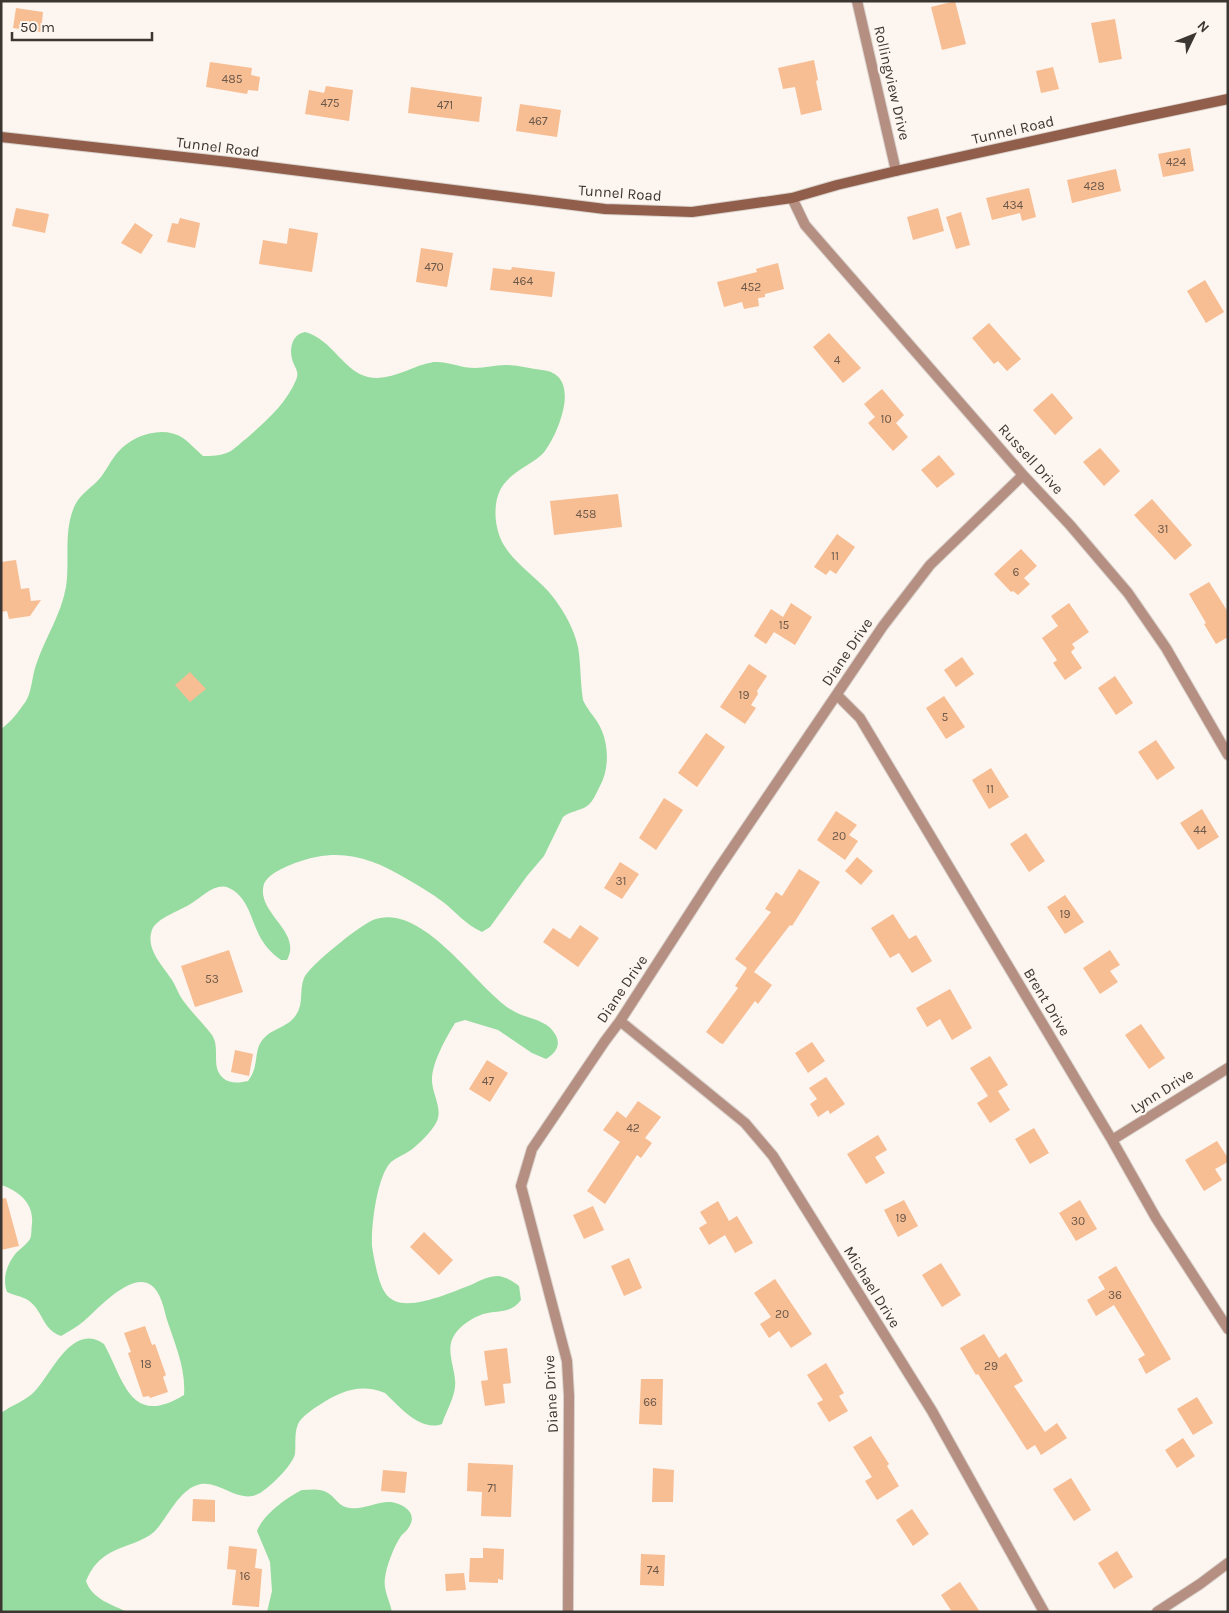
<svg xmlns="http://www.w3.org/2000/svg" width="1229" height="1613" viewBox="0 0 1229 1613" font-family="Karla,sans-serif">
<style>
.forest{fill:#96dca0}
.building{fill:#f7bd93}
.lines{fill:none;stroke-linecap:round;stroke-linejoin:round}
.minor-casing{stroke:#dad3cd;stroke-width:12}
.secondary-casing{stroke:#dad3cd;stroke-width:12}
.minor{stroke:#b48f82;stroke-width:10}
.secondary{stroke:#915e4b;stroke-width:10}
.labels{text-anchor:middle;stroke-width:4.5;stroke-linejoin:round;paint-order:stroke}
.number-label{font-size:12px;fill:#6a584a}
.street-label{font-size:15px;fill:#3b3632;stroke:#fdf5ef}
</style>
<rect width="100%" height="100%" fill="#fdf5ef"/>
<path class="forest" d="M305,332C332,339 343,371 368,377C392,382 412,365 434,362C448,361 461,368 475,368C485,368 495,365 505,365C518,365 530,369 542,370C583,374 559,432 545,451C536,463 515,469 504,484C495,495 494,514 497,527C503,559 536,574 553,597C564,611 574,629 578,647C581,664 580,682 583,700C587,709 593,715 598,723C609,741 610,768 600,786C596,793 594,801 587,806C580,811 570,811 563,817L544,856L527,876L490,927L482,932C466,925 456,912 443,902C431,893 419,886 407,879C369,856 338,847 295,863C285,867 268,874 264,884C255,913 303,931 287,960H281C272,954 264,945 259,935C251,919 248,897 229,888C216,882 202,897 192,903C182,910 156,918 152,930C145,949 163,966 172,980C177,988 179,996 185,1003C193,1014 204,1024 212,1035C221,1049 210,1066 223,1078C230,1084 240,1083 248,1081C259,1067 254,1052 261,1042C270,1028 288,1028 296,1015C304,1004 299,990 304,978C310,965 359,926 373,920C422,901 475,986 510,1009C524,1019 546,1018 555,1034C562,1045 555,1054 546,1059L532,1053L498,1030L465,1020L455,1023C446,1038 433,1061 432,1078C431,1093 444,1109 436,1123C431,1132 420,1143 411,1150C404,1155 397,1157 391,1162C377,1176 371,1226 372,1246C373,1254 375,1263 377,1272C380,1282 383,1295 393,1300C411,1311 455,1291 473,1284C481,1280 489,1276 498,1276C506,1277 513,1281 519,1286L521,1300C511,1314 498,1310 483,1314C472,1318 461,1325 455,1334C445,1348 454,1365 455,1380C457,1394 446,1411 442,1424C420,1432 399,1406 385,1393C361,1383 341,1391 321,1404C313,1409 302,1416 298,1424C294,1434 296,1444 295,1454C292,1466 270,1487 260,1493C240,1505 221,1481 201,1484C179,1488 168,1518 154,1532C148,1537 141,1540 134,1543C111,1551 96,1557 86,1581C92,1599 112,1605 128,1612H1V1413C12,1405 25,1401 34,1392C51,1375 72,1321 104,1344C124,1380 130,1428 184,1395C186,1369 175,1344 167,1320C164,1309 161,1292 151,1285C131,1271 97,1310 84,1321C77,1327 69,1331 61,1336C41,1329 43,1308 26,1299C20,1296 13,1295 7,1292C2,1278 7,1264 16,1253C21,1248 27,1244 30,1239C32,1235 31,1229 32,1224C34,1203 19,1191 1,1185V729C11,722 19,711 26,701C32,691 32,676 36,665C45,638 61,615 66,587C70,561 63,530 75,505C81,493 93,487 101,477C107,469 111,460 118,452C133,435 163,425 183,438C190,443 196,450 203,456C211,456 221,456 229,452C235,449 241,442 247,438C266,421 286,404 296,380C300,371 294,367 292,359C289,347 293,334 305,332Z
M302,1490C311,1490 320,1488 328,1493C336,1498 339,1507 350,1508C364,1510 377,1501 391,1502C404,1504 418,1513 409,1527C407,1531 403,1533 401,1536C394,1546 386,1567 385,1578C383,1590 390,1601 392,1612H267L272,1591L270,1562L257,1531C263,1515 287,1497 302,1490Z"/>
<path class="building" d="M955,1L966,44L942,50L931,7Z
M16,8L43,12L41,32L13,28Z
M1115,19L1122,59L1099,63L1091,23Z
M814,60L818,80L816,81L822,110L801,115L795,87L783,89L778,68Z
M210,62L252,68L251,75L260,77L258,91L248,90L247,94L206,87Z
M1053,67L1059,89L1041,93L1036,71Z
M326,86L353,90L349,121L305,114L309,90L324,93Z
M411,87L482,97L479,122L408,113Z
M520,104L561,110L557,137L516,131Z
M1190,148L1194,171L1163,177L1158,154Z
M1116,169L1121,191L1072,203L1067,180Z
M1029,188L1036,217L1022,221L1020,213L992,220L986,198Z
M16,208L49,214L45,233L12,226Z
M938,208L944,231L913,240L907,217Z
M961,212L970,245L956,249L946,217Z
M180,218L200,223L195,248L167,242L172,223L178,224Z
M135,223L153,235L141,254L121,243Z
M289,228L318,233L312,272L259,264L263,240L287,244Z
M421,248L453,253L447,287L416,282Z
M778,263L784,289L765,294V297L758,298L759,306L744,309L742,302L724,307L717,282L757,272L756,269Z
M512,267L555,272L552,297L490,290L493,268L511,270Z
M1205,280L1224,312L1206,323L1187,291Z
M989,323L1021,359L1007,371L998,361L994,364L972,338Z
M829,333L861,368L843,383L813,347Z
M882,389L904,415L896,423L908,437L893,451L868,423L875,417L864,404Z
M1052,393L1073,418L1055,435L1033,410Z
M1100,448L1120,471L1104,486L1083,462Z
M939,455L955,474L937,488L921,470Z
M618,494L622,527L554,535L550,501Z
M1152,499L1192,545L1175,560L1134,515Z
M837,534L855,547L836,574L830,570L826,575L814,567Z
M1021,549L1037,566L1024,578L1030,584L1018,595L1013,591L1011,592L994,574Z
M16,560L21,589L29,588L31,601L41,600L30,616L9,619L7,611L1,612V562Z
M1209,582L1228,612V637L1216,644L1204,624L1206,623L1189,594Z
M791,603L812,617L795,645L774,632L766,644L754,636L771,609L783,617Z
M1069,603L1089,632L1072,644L1075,648L1071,652L1082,668L1065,680L1053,663L1057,660L1042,638L1058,626L1051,616Z
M962,657L974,674L956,687L944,670Z
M749,664L767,676L757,691L758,694L751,705L756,708L745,724L720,707Z
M190,672L206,689L190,702L175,685Z
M1115,676L1133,703L1116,715L1098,688Z
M944,696L965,727L946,739L926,708Z
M706,733L725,747L697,787L678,773Z
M1156,740L1175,768L1157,780L1138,752Z
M991,768L1009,797L989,809L972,780Z
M664,798L683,810L656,850L639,838Z
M1202,809L1219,837L1198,850L1180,823Z
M836,811L857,825L849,835L858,841L845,860L817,840Z
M1026,833L1045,861L1029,872L1010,844Z
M857,857L873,871L861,885L845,871Z
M620,862L639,874L622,899L604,888Z
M799,869L820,882L792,926L790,925L754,972L772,985L758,1004L755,1001L723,1044L720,1043L706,1032L738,988L735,986L747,968L735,959L771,912L765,909L776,892L782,896Z
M1065,895L1084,922L1065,934L1047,907Z
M893,914L909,939L916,935L932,961L912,973L899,953L890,958L871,928Z
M580,925L599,938L578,967L543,942L553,928L570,939Z
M229,950L243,992L195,1007L181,966Z
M1110,950L1120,965L1110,971L1118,982L1100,994L1083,968Z
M950,989L972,1028L952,1040L940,1019L927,1027L916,1008Z
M1141,1024L1165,1058L1149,1069L1125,1035Z
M812,1042L825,1061L808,1073L795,1053Z
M235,1050L253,1054L249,1076L231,1072Z
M990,1056L1008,1085L998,1091L1010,1110L990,1123L977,1103L988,1096L970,1068Z
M487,1060L508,1073L490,1102L469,1089Z
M826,1077L845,1104L830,1114L828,1110L818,1117L810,1104L817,1099L809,1088Z
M638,1101L661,1117L645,1138L652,1143L641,1158L637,1155L605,1204L587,1191L620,1142L603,1130L617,1111L626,1118Z
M1034,1128L1049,1153L1030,1164L1015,1139Z
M878,1135L887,1150L875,1157L885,1173L866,1184L847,1154Z
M1217,1141L1228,1158V1162L1215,1169L1222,1180L1204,1191L1185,1160Z
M6,1198L19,1246L1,1250V1199Z
M904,1200L918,1226L898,1237L884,1210Z
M1080,1200L1097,1229L1076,1241L1059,1213Z
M718,1201L729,1221L737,1216L753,1243L735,1253L725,1235L709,1245L699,1228L707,1223L700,1212Z
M593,1206L604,1230L584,1239L573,1215Z
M424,1232L453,1260L439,1275L410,1247Z
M629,1258L642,1288L624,1296L611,1266Z
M941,1263L961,1295L942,1307L922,1275Z
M1116,1266L1171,1359L1146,1374L1138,1359L1145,1355L1114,1305L1096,1316L1087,1300L1105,1289L1098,1277Z
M775,1279L812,1334L791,1348L779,1331L769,1338L760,1324L771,1317L754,1293Z
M145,1326L152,1345L155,1344L166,1375L163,1377L168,1392L150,1398L149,1396L143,1397L128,1353L131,1352L124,1333Z
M984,1334L999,1358L1006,1353L1023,1381L1014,1386L1045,1432L1057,1423L1067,1438L1041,1455L1035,1445L1027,1450L978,1374L976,1375L960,1348Z
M507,1348L511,1383L503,1384L505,1403L485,1406L481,1381L488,1380L484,1351Z
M826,1363L844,1393L839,1396L848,1411L829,1422L817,1403L823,1400L807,1375Z
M641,1379H663L662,1425L639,1424Z
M1197,1397L1213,1423L1193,1435L1177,1409Z
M871,1436L889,1464L887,1466L899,1486L877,1500L865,1481L872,1477L853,1447Z
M1183,1438L1195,1456L1177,1468L1165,1450Z
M468,1463L513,1465L511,1517L481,1516L482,1492L467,1491Z
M653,1468L674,1470L673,1502H652Z
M383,1470L407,1472L405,1493L381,1491Z
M1071,1478L1091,1510L1074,1521L1053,1489Z
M193,1499L215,1500V1522L192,1521Z
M912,1509L929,1534L913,1546L896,1520Z
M229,1546L257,1549L255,1568L262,1569L259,1607L232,1605L236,1570L227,1569Z
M483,1548L504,1549L503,1580L498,1579V1583L469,1582L470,1558H483Z
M1117,1551L1133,1577L1114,1589L1098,1563Z
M641,1554L665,1555L664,1586L640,1585Z
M464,1573L466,1590L446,1591L445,1574Z
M960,1582L980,1612H952L941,1595Z"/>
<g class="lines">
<defs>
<path id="minor" d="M857,1L896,171
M792,198L805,225L1023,475L1070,525L1128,593L1166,648L1228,755
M837,695L860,718L1112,1140L1156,1218L1228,1329
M620,1021L745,1123L773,1156L932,1411L1044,1612
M1112,1140L1228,1068
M568,1612L569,1396L567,1361L521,1186L532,1149L605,1041L620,1021L715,874L883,626L930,565L1023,475
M1157,1612L1200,1584L1228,1563"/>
<path id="secondary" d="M1,137L229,162L605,209L692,212L792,198L837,185L896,171L1128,120L1228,99"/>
</defs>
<use href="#minor" class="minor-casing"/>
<use href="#secondary" class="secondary-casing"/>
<use href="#minor" class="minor"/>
<use href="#secondary" class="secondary"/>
</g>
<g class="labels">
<g class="number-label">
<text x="232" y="83">485</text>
<text x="330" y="107">475</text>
<text x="445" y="109">471</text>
<text x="538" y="125">467</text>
<text x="1176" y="166">424</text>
<text x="1094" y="190">428</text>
<text x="1013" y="209">434</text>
<text x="434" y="271">470</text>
<text x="523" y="285">464</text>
<text x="751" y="291">452</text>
<text x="837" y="364">4</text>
<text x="886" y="423">10</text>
<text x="586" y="518">458</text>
<text x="1163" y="533">31</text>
<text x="835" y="560">11</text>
<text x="1016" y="576">6</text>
<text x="784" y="629">15</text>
<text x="744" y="699">19</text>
<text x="945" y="721">5</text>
<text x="990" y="793">11</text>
<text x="1200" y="834">44</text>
<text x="839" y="840">20</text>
<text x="621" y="885">31</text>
<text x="1065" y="918">19</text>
<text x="212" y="983">53</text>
<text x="488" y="1085">47</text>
<text x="633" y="1132">42</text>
<text x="901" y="1222">19</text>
<text x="1078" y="1225">30</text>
<text x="1115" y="1299">36</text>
<text x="782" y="1318">20</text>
<text x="146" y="1368">18</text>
<text x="991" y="1370">29</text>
<text x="650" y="1406">66</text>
<text x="492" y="1492">71</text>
<text x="653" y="1574">74</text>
<text x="245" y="1580">16</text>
</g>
<g class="street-label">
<text transform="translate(892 83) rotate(77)" y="5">Rollingview Drive</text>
<text transform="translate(1013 130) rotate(-13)" y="5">Tunnel Road</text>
<text transform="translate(218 147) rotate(7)" y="5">Tunnel Road</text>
<text transform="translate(620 193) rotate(4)" y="5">Tunnel Road</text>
<text transform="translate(1031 459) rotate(48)" y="5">Russell Drive</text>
<text transform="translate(847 652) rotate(-56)" y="5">Diane Drive</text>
<text transform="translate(622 989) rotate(-56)" y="5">Diane Drive</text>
<text transform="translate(1047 1002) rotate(59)" y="5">Brent Drive</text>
<text transform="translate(1162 1091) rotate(-32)" y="5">Lynn Drive</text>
<text transform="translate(872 1287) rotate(58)" y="5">Michael Drive</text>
<text transform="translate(551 1394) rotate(-93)" y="5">Diane Drive</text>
</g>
</g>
<rect width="1229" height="1613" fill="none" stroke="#3b3632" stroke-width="5"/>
<g transform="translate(1194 35) rotate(47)" stroke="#fdf5ef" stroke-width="4" paint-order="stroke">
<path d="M0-4L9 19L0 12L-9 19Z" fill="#3b3632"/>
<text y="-8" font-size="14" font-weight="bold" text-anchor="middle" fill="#3b3632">N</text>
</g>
<path d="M12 32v8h140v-8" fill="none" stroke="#3b3632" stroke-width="2.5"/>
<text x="20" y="32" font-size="15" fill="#3b3632" stroke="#fdf5ef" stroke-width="4" paint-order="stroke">50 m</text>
</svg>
